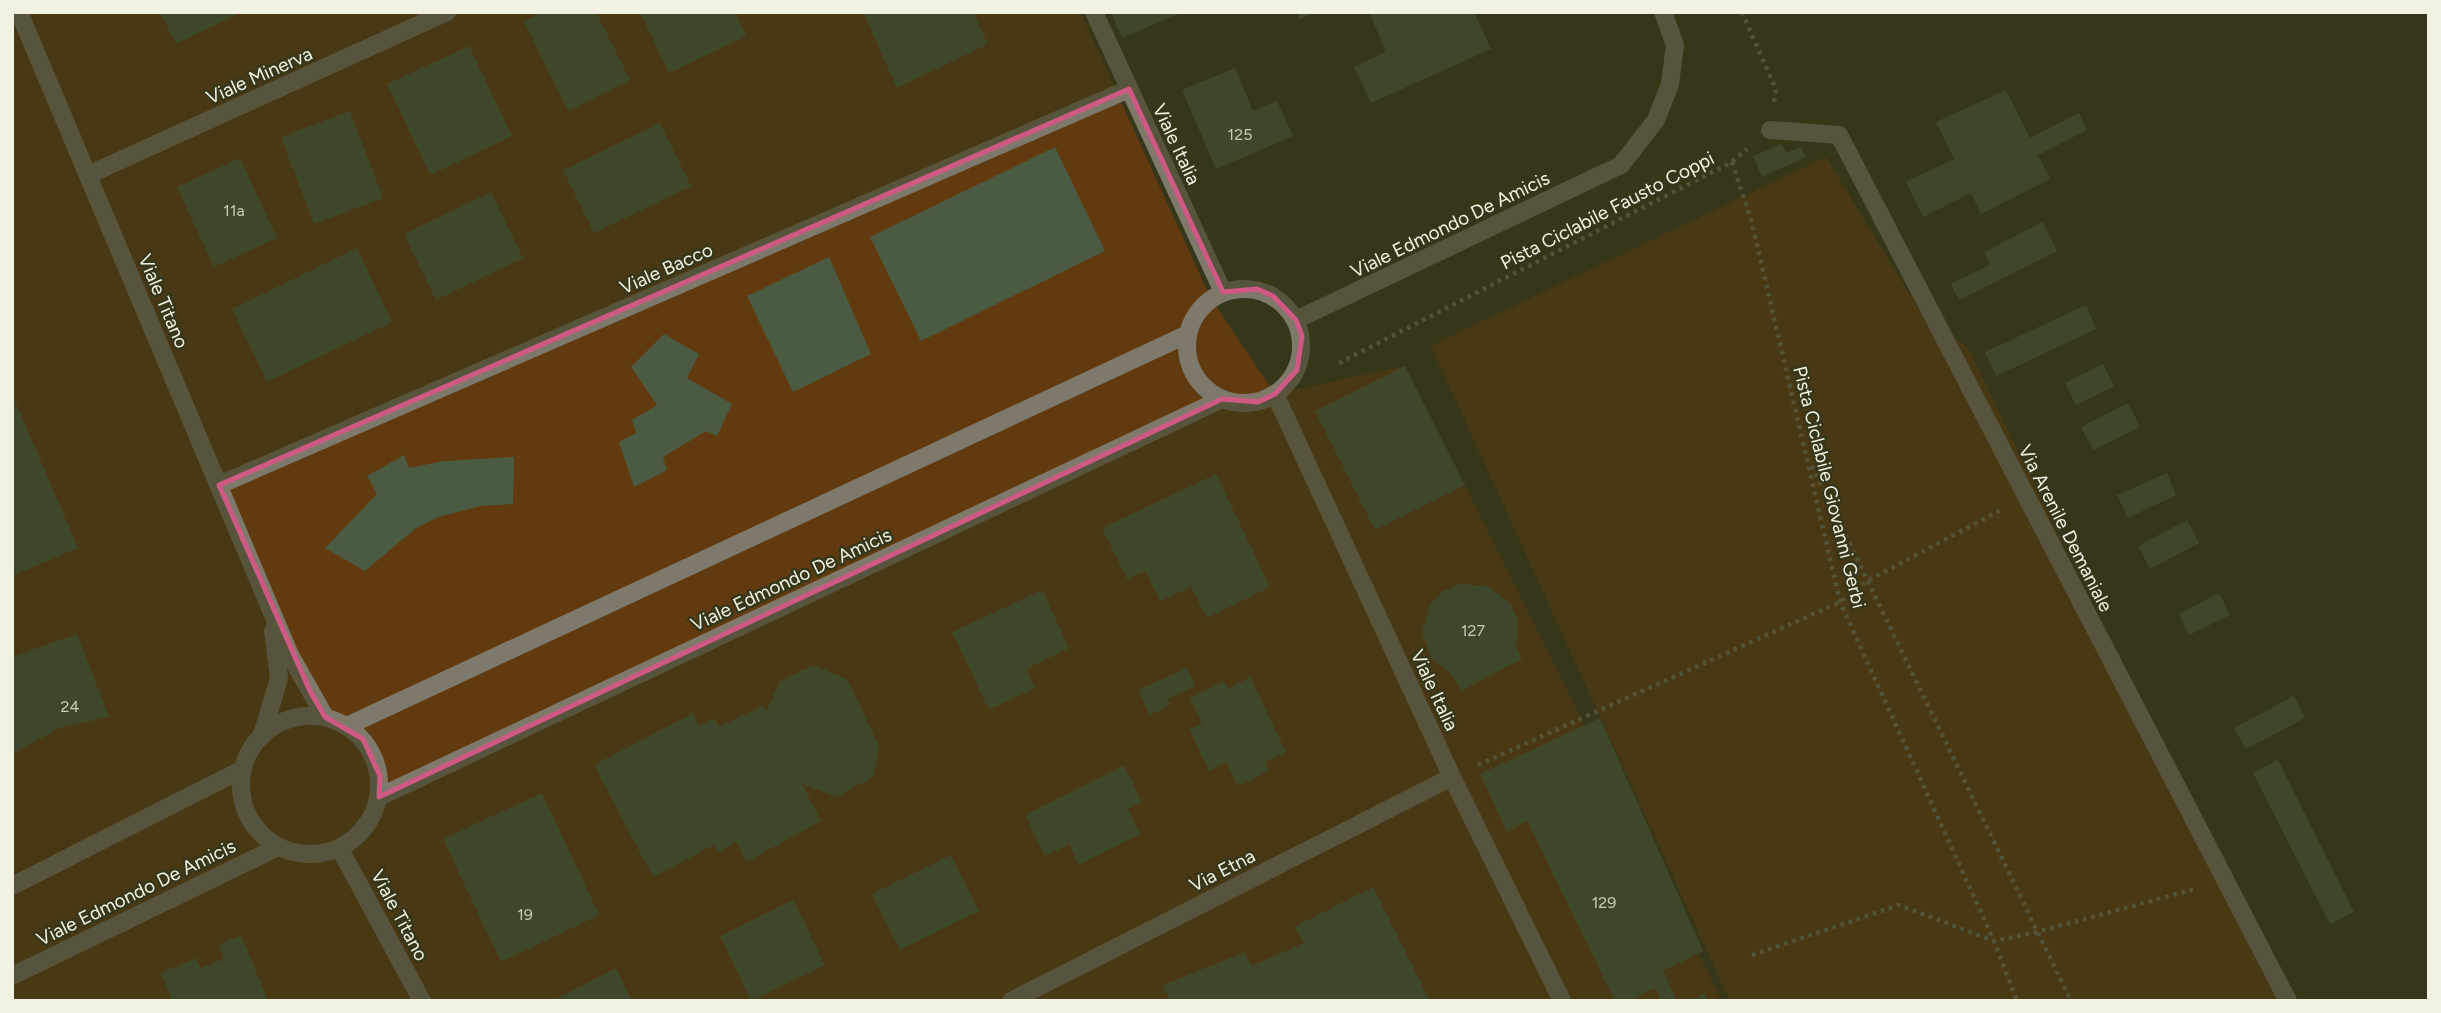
<svg xmlns="http://www.w3.org/2000/svg" width="2441" height="1013" viewBox="0 0 2441 1013" font-family="Figtree,sans-serif">
<style>
.green{fill:#613b0f}
.building{fill:#4b5b41}
.lines{fill:none;stroke-linecap:round;stroke-linejoin:round}
.path{stroke:#76775f;stroke-width:4.5;stroke-dasharray:3.5 5;stroke-linecap:butt}
.minor{stroke:#7f796c;stroke-width:18}
.marked{fill:none;stroke:#d05983;stroke-width:5;stroke-linejoin:round}
.labels{text-anchor:middle;stroke-width:5;stroke-linejoin:round;paint-order:stroke}
.number-label{font-size:16px;fill:#c8ccb9}
.street-label{font-size:19px;fill:#f1f2e1;stroke:#36371a}
</style>
<rect width="100%" height="100%" fill="#36371a"/>
<path class="green" d="M12,12H1080L1211,299L1275,394L1405,366L1722,1001H12Z
M1826,157L1919,310L1968,348L2282,1001H1730L1431,346Z"/>
<path class="building" d="M160,12H242L176,44Z
M543,12H596L630,80L568,111L524,21Z
M640,12H735L747,36L669,73Z
M863,12H973L988,44L897,88Z
M1111,12H1183L1122,38Z
M1297,12H1315L1300,19Z
M1369,12H1474L1491,49L1371,103L1354,67L1386,52Z
M469,46L512,136L430,175L387,84Z
M1235,68L1253,111L1277,101L1293,136L1216,169L1182,90Z
M2006,90L2030,138L2079,113L2087,130L2038,155L2050,179L1981,214L1971,193L1923,217L1906,182L1954,159L1936,122Z
M350,111L383,198L314,224L281,137Z
M660,123L691,186L594,233L563,170Z
M1781,144L1786,153L1801,147L1806,157L1762,177L1753,156Z
M1055,147L1105,251L921,341L870,237Z
M240,158L277,238L214,267L177,187Z
M491,192L523,258L436,300L404,234Z
M2043,222L2057,251L1959,300L1951,284L1990,265L1984,252Z
M357,248L392,322L267,382L232,309Z
M829,257L871,354L793,392L747,296Z
M2086,305L2096,329L1996,376L1985,352Z
M664,334L699,354L687,378L732,404L717,436L706,431L663,457L667,470L634,487L619,442L636,433L632,420L657,405L631,367Z
M2103,364L2114,386L2076,405L2065,383Z
M1405,366L1465,485L1375,530L1315,411Z
M12,394L78,548L12,576Z
M2128,403L2140,427L2093,450L2081,427Z
M404,455L409,468L444,461L514,457L513,504L481,506L438,517L415,529L365,571L325,548L377,494L367,476Z
M2167,473L2176,495L2128,518L2117,495Z
M1216,474L1270,587L1207,618L1191,587L1160,601L1145,571L1127,579L1102,528Z
M2187,520L2199,543L2150,569L2138,546Z
M1460,584L1488,586L1510,603L1518,620L1516,648L1522,659L1461,691L1453,676L1431,658L1422,632L1430,605L1443,591Z
M1042,590L1069,648L1026,669L1035,688L989,710L952,632Z
M2219,593L2230,615L2189,635L2179,614Z
M77,634L109,717L59,728L12,754V657Z
M813,665L847,679L879,746L873,777L836,797L802,784L821,821L746,862L736,842L718,852L714,845L653,877L594,765L693,713L699,727L714,718L719,727L762,706L766,712L780,681Z
M1187,668L1195,686L1167,699L1170,706L1149,715L1138,690Z
M1250,677L1286,752L1265,762L1269,771L1238,786L1226,762L1209,771L1189,729L1202,723L1190,698L1224,681L1228,689Z
M2294,696L2305,718L2246,749L2234,728Z
M1600,718L1703,951L1663,971L1677,1001H1661L1655,988L1629,1001H1615L1527,821L1507,832L1480,774Z
M2278,760L2354,912L2330,924L2253,773Z
M1124,765L1142,802L1128,809L1140,834L1079,865L1069,844L1045,856L1025,815Z
M542,793L599,915L501,962L443,839Z
M951,855L979,911L900,950L872,894Z
M1373,887L1430,1001H1170L1163,985L1245,952L1251,966L1304,943L1294,927Z
M793,900L825,965L751,1001L720,936Z
M241,935L268,1001H172L161,973L196,958L200,968L224,959L218,945Z
M616,968L632,1001H552Z
M1705,993L1708,1001H1690Z"/>
<g class="lines">
<path class="path" d="M1742,12L1776,90L1774,102
M1732,162L1752,223L1840,602L1994,941L2017,1001
M1339,363L1732,162L1747,149
M1812,466L2071,1001
M1478,765L1840,602L1867,581L2001,510
M1752,955L1899,905L1994,941L2037,932L2195,889"/>
<path class="minor" d="M19,12L290,655L325,717
M1094,12L1223,292
M1770,130L1839,135L2288,1001
M88,175L447,12
M1187 346a57 57 0 1 1 114 0a57 57 0 1 1-114 0Z
M1296,320L1621,165L1656,120L1670,84L1675,45L1663,12
M1275,394L1452,777L1562,1001
M219,485L1129,89
M241 785a69 69 0 1 1 138 0a69 69 0 1 1-138 0Z
M347,726L1188,334
M262,735L279,678L273,631
M379,797L1222,399
M340,849L422,1001
M12,886L243,769
M12,976L278,847
M1011,1001L1452,777"/>
</g>
<path d="M0 0H2441V1013H0ZM1129,89L1223,292L1257,289L1273,296L1296,320L1302,336L1297,370L1275,394L1258,402L1222,399L379,797L380,776L363,739L325,717L310,691L219,485Z" fill="#36371a" fill-opacity=".55" fill-rule="evenodd"/>
<path class="marked" d="M1129,89L1223,292L1257,289L1273,296L1296,320L1302,336L1297,370L1275,394L1258,402L1222,399L379,797L380,776L363,739L325,717L310,691L219,485Z"/>
<g class="labels">
<g class="number-label">
<text x="1240" y="140">125</text>
<text x="234" y="216">11a</text>
<text x="1473" y="636">127</text>
<text x="70" y="712">24</text>
<text x="1604" y="908">129</text>
<text x="525" y="920">19</text>
</g>
<g class="street-label">
<text transform="translate(259 75) rotate(-24)" y="7">Viale Minerva</text>
<text transform="translate(1177 144) rotate(65)" y="7">Viale Italia</text>
<text transform="translate(1607 210) rotate(-27)" y="7">Pista Ciclabile Fausto Coppi</text>
<text transform="translate(1450 224) rotate(-26)" y="7">Viale Edmondo De Amicis</text>
<text transform="translate(666 268) rotate(-24)" y="7">Viale Bacco</text>
<text transform="translate(164 301) rotate(67)" y="7">Viale Titano</text>
<text transform="translate(1830 487) rotate(76)" y="7">Pista Ciclabile Giovanni Gerbi</text>
<text transform="translate(2066 528) rotate(63)" y="7">Via Arenile Demaniale</text>
<text transform="translate(791 579) rotate(-25)" y="7">Viale Edmondo De Amicis</text>
<text transform="translate(1435 690) rotate(65)" y="7">Viale Italia</text>
<text transform="translate(1222 870) rotate(-27)" y="7">Via Etna</text>
<text transform="translate(136 892) rotate(-26)" y="7">Viale Edmondo De Amicis</text>
<text transform="translate(400 915) rotate(62)" y="7">Viale Titano</text>
</g>
</g>
<rect width="2441" height="1013" fill="none" stroke="#f1f2e1" stroke-width="28"/>
</svg>
